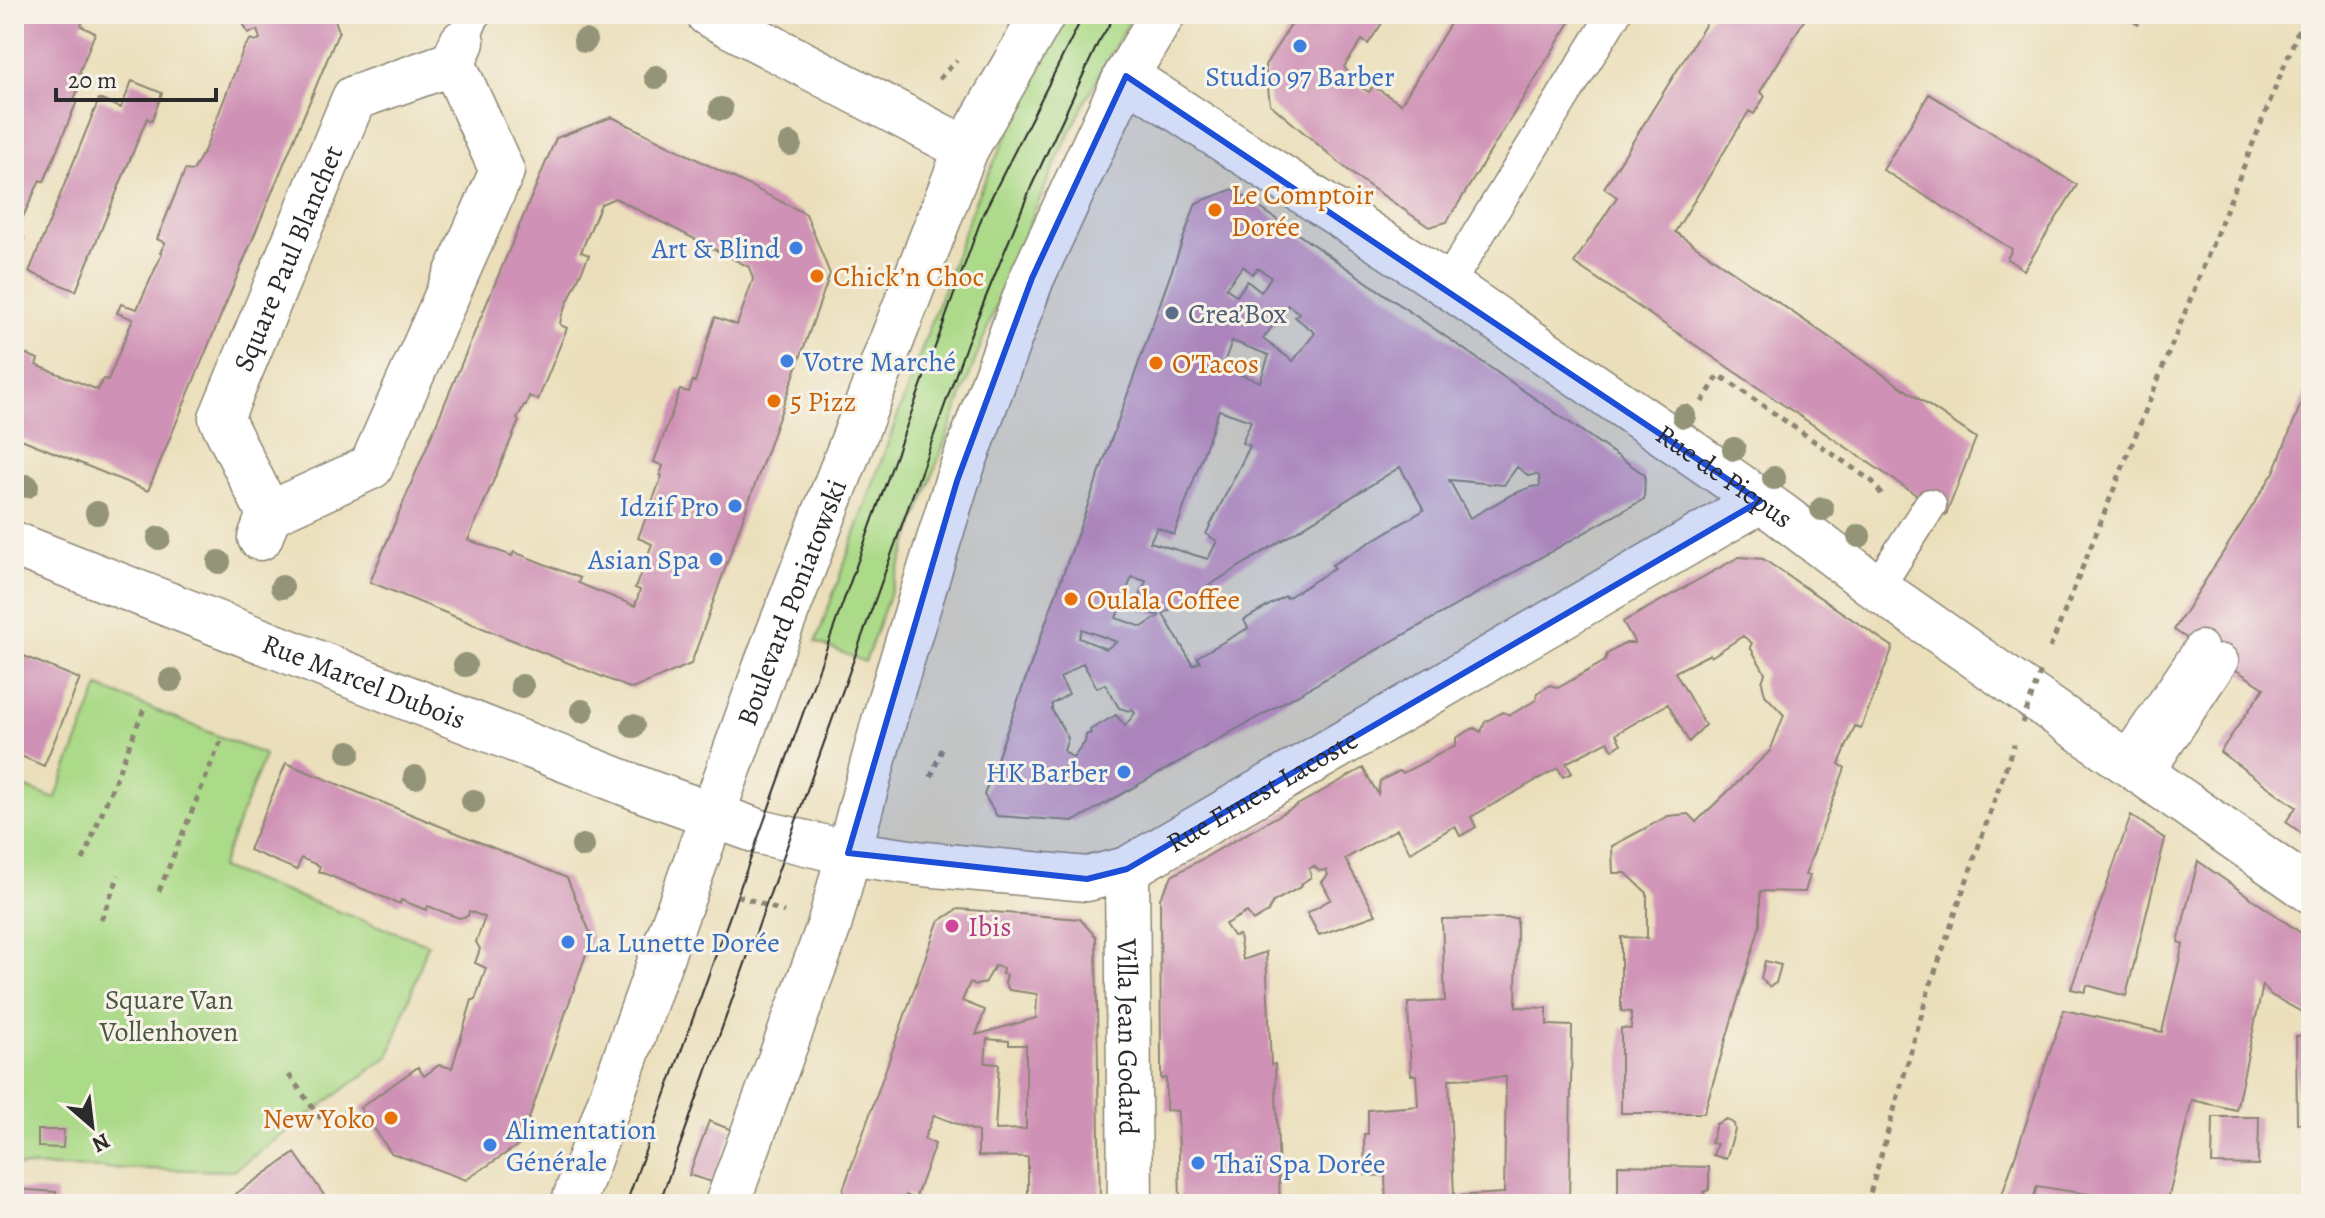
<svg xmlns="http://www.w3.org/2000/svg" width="2325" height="1218" viewBox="0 0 2325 1218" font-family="Alegreya,serif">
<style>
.green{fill:#abda88;stroke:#6b825a;stroke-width:2}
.building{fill:#cf91b5;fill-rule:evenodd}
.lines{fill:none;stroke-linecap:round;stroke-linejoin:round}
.service-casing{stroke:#8b8573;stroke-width:35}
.pedestrian-casing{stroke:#8b8573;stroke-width:47}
.minor-casing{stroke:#8b8573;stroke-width:47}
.primary-casing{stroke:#8b8573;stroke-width:47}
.path{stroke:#8b8573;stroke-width:5;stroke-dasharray:6 6;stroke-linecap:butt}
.service{stroke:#fff;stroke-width:32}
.pedestrian{stroke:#fff;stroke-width:44}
.minor{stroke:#fff;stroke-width:44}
.primary{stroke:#fff;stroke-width:44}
.tram{stroke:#2b2b2b;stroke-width:2}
.path-bridge{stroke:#8b8573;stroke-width:5;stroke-dasharray:6 6;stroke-linecap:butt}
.tree{fill:#939478}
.marked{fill:#1d4ed8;fill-opacity:0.2;stroke:#1d4ed8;stroke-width:6;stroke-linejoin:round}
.shop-dot{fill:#3f7fe0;stroke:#f7f3e8;stroke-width:3}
.food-dot{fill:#e8710a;stroke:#f7f3e8;stroke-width:3}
.service-dot{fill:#5c6f8a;stroke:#f7f3e8;stroke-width:3}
.hotel-dot{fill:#d1479c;stroke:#f7f3e8;stroke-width:3}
.labels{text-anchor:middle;stroke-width:6;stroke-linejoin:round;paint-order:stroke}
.shop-label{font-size:28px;fill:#366cbe;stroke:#f7f3e8;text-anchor:end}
.food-label{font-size:28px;fill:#c56008;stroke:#f7f3e8;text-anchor:start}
.street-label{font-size:28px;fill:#2b2b2b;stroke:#f7f3e8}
.service-label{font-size:28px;fill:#4e5e75;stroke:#f7f3e8;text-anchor:start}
.hotel-label{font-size:28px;fill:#b23c85;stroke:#f7f3e8;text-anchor:start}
.park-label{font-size:28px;fill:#4b5742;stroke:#f7f3e8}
</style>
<rect width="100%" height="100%" fill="#f7f3e8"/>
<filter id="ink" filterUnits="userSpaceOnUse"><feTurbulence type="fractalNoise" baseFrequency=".0125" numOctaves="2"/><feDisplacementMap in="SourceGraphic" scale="16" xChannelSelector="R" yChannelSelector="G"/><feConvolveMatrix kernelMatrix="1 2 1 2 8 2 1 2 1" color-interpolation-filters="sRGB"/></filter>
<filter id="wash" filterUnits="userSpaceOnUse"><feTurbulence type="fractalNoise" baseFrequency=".006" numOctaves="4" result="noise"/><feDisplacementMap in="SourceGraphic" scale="32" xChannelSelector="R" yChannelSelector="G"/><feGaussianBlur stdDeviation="1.8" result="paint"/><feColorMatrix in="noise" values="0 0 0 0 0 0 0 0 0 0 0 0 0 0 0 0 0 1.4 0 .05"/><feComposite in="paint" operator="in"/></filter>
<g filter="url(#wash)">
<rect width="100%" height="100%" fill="#ebdfbb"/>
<path class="green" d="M1067,14H1134C1077,107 1034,208 995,309C949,426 908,544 865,662L816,642L976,199Z
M99,687L265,755L220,868L428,944L389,1056L233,1171L14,1166V783L55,799Z"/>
<g id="blocks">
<path class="building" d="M23,14H86L81,26L95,33L79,73L83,75L74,100L77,101L44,182L40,180L15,234L24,238L14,261V37Z
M252,14H333L339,31L148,491L14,436V349L38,359L36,365L98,390L103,379L108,380L133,319L117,313L121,304L137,309L162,254L160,253L165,243L157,239L185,170L193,171L205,149L244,48L251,39L256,41L260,39L257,30L248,33L241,19Z
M1298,14H1388L1368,44L1362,40L1344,67L1349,73L1348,80L1369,92L1373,86L1401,104L1456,14H1575L1447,222L1429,227L1355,176L1270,104L1265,65Z
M1712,14H1808L1760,92L1765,96L1754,114L1749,111L1675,232L1976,438L1946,515L1574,263L1617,197L1604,188Z
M2121,14H2142L2138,25Z
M132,81L162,93L152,121L147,118L76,291L29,272L99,99L121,108Z
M1929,94L2077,185L2024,270L2007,259L2012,249L1883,170Z
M612,117L806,214L830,274L691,664L632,689L370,582L556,138ZM615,198L749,267L753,279L737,325L715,317L695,382L693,381L689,392L680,390L654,462L663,466L660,475L662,476L638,538L652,544L635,588L640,590L635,606L578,583L580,578L514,552L512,556L468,540L519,421L517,419L524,405H526L529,396L538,400L567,328L560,325L561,317L589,255L581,252L601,204Z
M1233,189L1645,475L1644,499L1074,821L997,816L984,795L1196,203ZM1243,266L1252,274L1258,268L1271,277L1261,292L1247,281L1237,296L1226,288ZM1288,305L1299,313L1295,317L1315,333L1293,361L1263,339ZM1232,341L1269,355L1260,382L1222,368ZM1219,410L1251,421L1242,443L1250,446L1206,534L1217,541L1208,559L1150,542L1157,527L1174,535ZM1400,467L1424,510L1332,565L1335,568L1287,598L1285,596L1244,620L1248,628L1197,657L1200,662L1193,665L1163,614ZM1517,467L1529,476L1536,474L1539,476L1540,486L1531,487L1511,495L1470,518L1449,480L1504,485ZM1132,577L1146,581L1136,607L1159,616L1142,627L1116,618ZM1082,629L1117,642L1106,649L1079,638ZM1083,663L1097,688L1105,684L1119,708L1129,711L1132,709L1135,713L1125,726L1116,715L1090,730L1091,733L1086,735L1085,742L1073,758L1064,751L1068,738L1052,710V704L1069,694L1060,678Z
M2311,378V840L2286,822L2296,807L2220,752L2264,688L2174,630L2274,472Z
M1739,557L1763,559L1893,647L1861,728L1855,726L1839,764L1845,768L1805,875H1810L1805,892L1760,891V925L1704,1113H1621V1028L1631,1029V1012L1621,1011V937L1647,938V893L1626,873H1613L1612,846L1668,816L1688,814L1696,822L1770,751L1784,715L1765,695L1762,682L1765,673L1750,647L1752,643L1743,636L1711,657L1710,654L1675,672L1705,725L1689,742L1668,704L1616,734L1621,744L1613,750L1608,741L1566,763L1572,773L1563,777L1558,768L1471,817L1476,827L1460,836L1455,826L1410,852L1397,829L1345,859L1376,915L1319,935L1307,913L1331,899L1322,882L1328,875L1326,870L1319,871L1314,866L1309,869L1311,877L1301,884L1302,886L1273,902L1268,912L1253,921L1247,912L1225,924L1233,936L1239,935L1243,960L1266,952L1271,1065L1275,1064L1280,1204H1180L1178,1111L1166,1110V1078L1161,1079V1064L1160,898L1172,876L1363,768L1378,794L1380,781L1399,771L1403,773L1428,760L1456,745V738L1474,728L1481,732L1485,722L1503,712L1510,715L1536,700L1537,693L1551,685L1558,688L1605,661L1607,654L1626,643H1635L1623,622Z
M14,652L80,679L44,766L14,753Z
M286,763L567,878L592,937L520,1144L466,1180L391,1153L360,1108L418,1067L424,1076L439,1065L452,1068L472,1000H475L486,968L475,963L480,949L476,942L485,917L469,911L468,916L459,918L428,906L426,910L401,900L400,904L318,871L320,866L301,858L297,870L249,850Z
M2131,815L2165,839L2126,996L2087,985L2085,992L2071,989Z
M2198,861L2311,940V1126L2297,1123L2296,1036L2307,1035V1015L2271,995L2263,985L2236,1110L2192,1100L2167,1204H2151L2037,1186L2034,1196L2083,1204H1999L2064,1010L2162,1032L2183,944L2178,942Z
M958,909L1080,919L1096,937L1100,1204H1028V1157L978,1156V1132L934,1115L924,1139L935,1144L915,1199L906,1195L903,1204H838L938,922ZM995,966L1003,968L1002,974L1007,975L1005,983L1009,990L1037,994L1036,1018L976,1035L985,1010L962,1001L970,982L976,985L985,983ZM987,1039L1009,1041V1045H1026V1129L995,1130L999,1064L985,1063Z
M1517,918L1516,1007L1547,1008V1025L1572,1026L1569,1204H1386L1385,1176L1365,1175L1364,1134H1368V1110L1418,1106L1416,1075H1411L1408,1003L1445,1001L1442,919ZM1506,1077L1504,1193L1454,1196L1449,1079Z
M1765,961L1781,965L1776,983L1769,987L1761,978Z
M2213,1117H2259L2258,1165L2212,1164Z
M1727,1119L1734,1124L1735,1130L1726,1159L1713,1155L1717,1144L1711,1143L1716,1124Z
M709,1121L732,1130L712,1182L689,1175Z
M38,1130H64L63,1148L38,1147Z
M295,1153L326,1198V1204H240L234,1195Z
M1618,1165L1709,1167V1190L1704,1192V1204H1618Z
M14,1189L56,1192V1204H14Z"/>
</g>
</g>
<g filter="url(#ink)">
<use href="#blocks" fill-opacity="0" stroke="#8b8573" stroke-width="2"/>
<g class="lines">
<defs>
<path id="service" d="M462,42L474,14
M1447,285L1614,14
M1877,588L1930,505
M2124,761L2201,647
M2146,776L2222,661"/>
<g id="pedestrian">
<path d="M269,514L371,467L502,171L453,63"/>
<path id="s1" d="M260,538L269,514L221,418L354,98L453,63L462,42"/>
</g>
<g id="minor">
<path d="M708,14L966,149"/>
<path id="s2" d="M1126,76L1447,285L1688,450L1780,514L1877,588L2311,891"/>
<path id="s3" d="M14,544L648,792L760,832L848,853L924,864L1087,879L1127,869L1760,501"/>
<path id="s4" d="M1127,869L1130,1204"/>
</g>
<g id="primary">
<path id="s5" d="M573,1204L769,657L966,149L1043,14"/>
<path d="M727,1204L829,926L890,699L957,481L1032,278L1126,76L1163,14"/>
</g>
</defs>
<use href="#service" class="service-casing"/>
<use href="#pedestrian" class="pedestrian-casing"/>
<use href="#minor" class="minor-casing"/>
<use href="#primary" class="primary-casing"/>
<path class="path" d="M939,79L957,60
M1702,402L1719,375L1873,482L1882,495L1881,497
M2050,648L2305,14
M931,777L944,744
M83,860L145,706
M159,891L222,738
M737,895L784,912
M101,920L119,875
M289,1075L329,1130
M1867,1204L1928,992L2014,744"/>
<use href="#service" class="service"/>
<use href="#pedestrian" class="pedestrian"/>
<use href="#minor" class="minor"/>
<use href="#primary" class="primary"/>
<path class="tram" d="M626,1204L983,214L1084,14
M659,1204L967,343L1031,187L1098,43L1116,14"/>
<path class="path-bridge" d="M2022,723L2042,668"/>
</g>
<g class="tree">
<circle cx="585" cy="41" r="12"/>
<circle cx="656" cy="77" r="12"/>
<circle cx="721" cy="109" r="12"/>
<circle cx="790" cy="144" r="12"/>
<circle cx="1684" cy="416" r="12"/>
<circle cx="1734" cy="449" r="12"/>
<circle cx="1774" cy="478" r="12"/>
<circle cx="27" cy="486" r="12"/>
<circle cx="1822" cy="509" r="12"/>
<circle cx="97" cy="513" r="12"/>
<circle cx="1859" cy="536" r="12"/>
<circle cx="159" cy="538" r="12"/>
<circle cx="219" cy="562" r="12"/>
<circle cx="282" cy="587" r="12"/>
<circle cx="465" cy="665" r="12"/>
<circle cx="171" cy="680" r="12"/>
<circle cx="522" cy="686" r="12"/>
<circle cx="582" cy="711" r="12"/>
<circle cx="633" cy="726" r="12"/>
<circle cx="349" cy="752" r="12"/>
<circle cx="415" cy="777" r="12"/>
<circle cx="473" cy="801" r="12"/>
<circle cx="583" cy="846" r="12"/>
</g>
</g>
<path class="marked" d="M1126,76L1760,501L1127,869L1087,879L848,853L957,481L1032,278Z"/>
<g class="shop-dot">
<circle cx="1300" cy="46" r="8"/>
<circle cx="796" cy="248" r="8"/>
<circle cx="787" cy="361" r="8"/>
<circle cx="735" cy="506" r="8"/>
<circle cx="716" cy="559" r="8"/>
<circle cx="1124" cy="772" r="8"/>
<circle cx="568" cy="942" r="8"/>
<circle cx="490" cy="1145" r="8"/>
<circle cx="1198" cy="1163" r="8"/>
</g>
<g class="food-dot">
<circle cx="1215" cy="210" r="8"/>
<circle cx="817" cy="276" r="8"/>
<circle cx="1156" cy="363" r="8"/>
<circle cx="774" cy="401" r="8"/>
<circle cx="1071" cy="599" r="8"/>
<circle cx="391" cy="1118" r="8"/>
</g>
<circle class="service-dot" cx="1172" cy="313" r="8"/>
<circle class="hotel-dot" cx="952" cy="926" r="8"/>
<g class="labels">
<g class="shop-label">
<text x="1300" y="86" text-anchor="middle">Studio 97 Barber</text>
<text x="780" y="258">Art &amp; Blind</text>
<text x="803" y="371" text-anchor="start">Votre Marché</text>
<text x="719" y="516">Idzif Pro</text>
<text x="700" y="569">Asian Spa</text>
<text x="1108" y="782">HK Barber</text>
<text x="584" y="952" text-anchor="start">La Lunette Dorée</text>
<text x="506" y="1139" text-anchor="start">Alimentation<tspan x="506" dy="32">Générale</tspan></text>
<text x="1214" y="1173" text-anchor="start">Thaï Spa Dorée</text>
</g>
<g class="food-label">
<text x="1231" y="204">Le Comptoir<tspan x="1231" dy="32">Dorée</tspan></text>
<text x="833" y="286">Chick’n Choc</text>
<text x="1172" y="373">O'Tacos</text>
<text x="790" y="411">5 Pizz</text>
<text x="1087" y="609">Oulala Coffee</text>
<text x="375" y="1128" text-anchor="end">New Yoko</text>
</g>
<g class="street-label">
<text dy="10" stroke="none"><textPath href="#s1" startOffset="306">Square Paul Blanchet</textPath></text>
<text dy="10" stroke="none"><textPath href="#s2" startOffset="720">Rue de Picpus</textPath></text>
<text dy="10" stroke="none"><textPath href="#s5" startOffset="640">Boulevard Poniatowski</textPath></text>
<text dy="10" stroke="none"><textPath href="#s3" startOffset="376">Rue Marcel Dubois</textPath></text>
<text dy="10" stroke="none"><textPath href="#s3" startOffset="1328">Rue Ernest Lacoste</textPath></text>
<text dy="10" stroke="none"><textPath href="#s4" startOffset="168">Villa Jean Godard</textPath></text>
</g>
<g class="service-label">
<text x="1188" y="323">Crea’Box</text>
</g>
<g class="hotel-label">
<text x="968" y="936">Ibis</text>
</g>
<g class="park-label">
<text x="169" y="1009">Square Van<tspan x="169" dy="32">Vollenhoven</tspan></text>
</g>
</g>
<rect width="2325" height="1218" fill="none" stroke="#f7f3e8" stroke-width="48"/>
<g transform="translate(92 1126) rotate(152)" stroke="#f7f3e8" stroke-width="6" paint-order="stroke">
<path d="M0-6L14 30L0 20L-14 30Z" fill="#2b2b2b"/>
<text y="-12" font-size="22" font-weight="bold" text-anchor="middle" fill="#2b2b2b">N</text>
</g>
<path d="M56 88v12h160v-12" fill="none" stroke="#2b2b2b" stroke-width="4"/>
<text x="68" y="88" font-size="24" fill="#2b2b2b" stroke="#f7f3e8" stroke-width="6" paint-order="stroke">20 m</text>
</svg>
